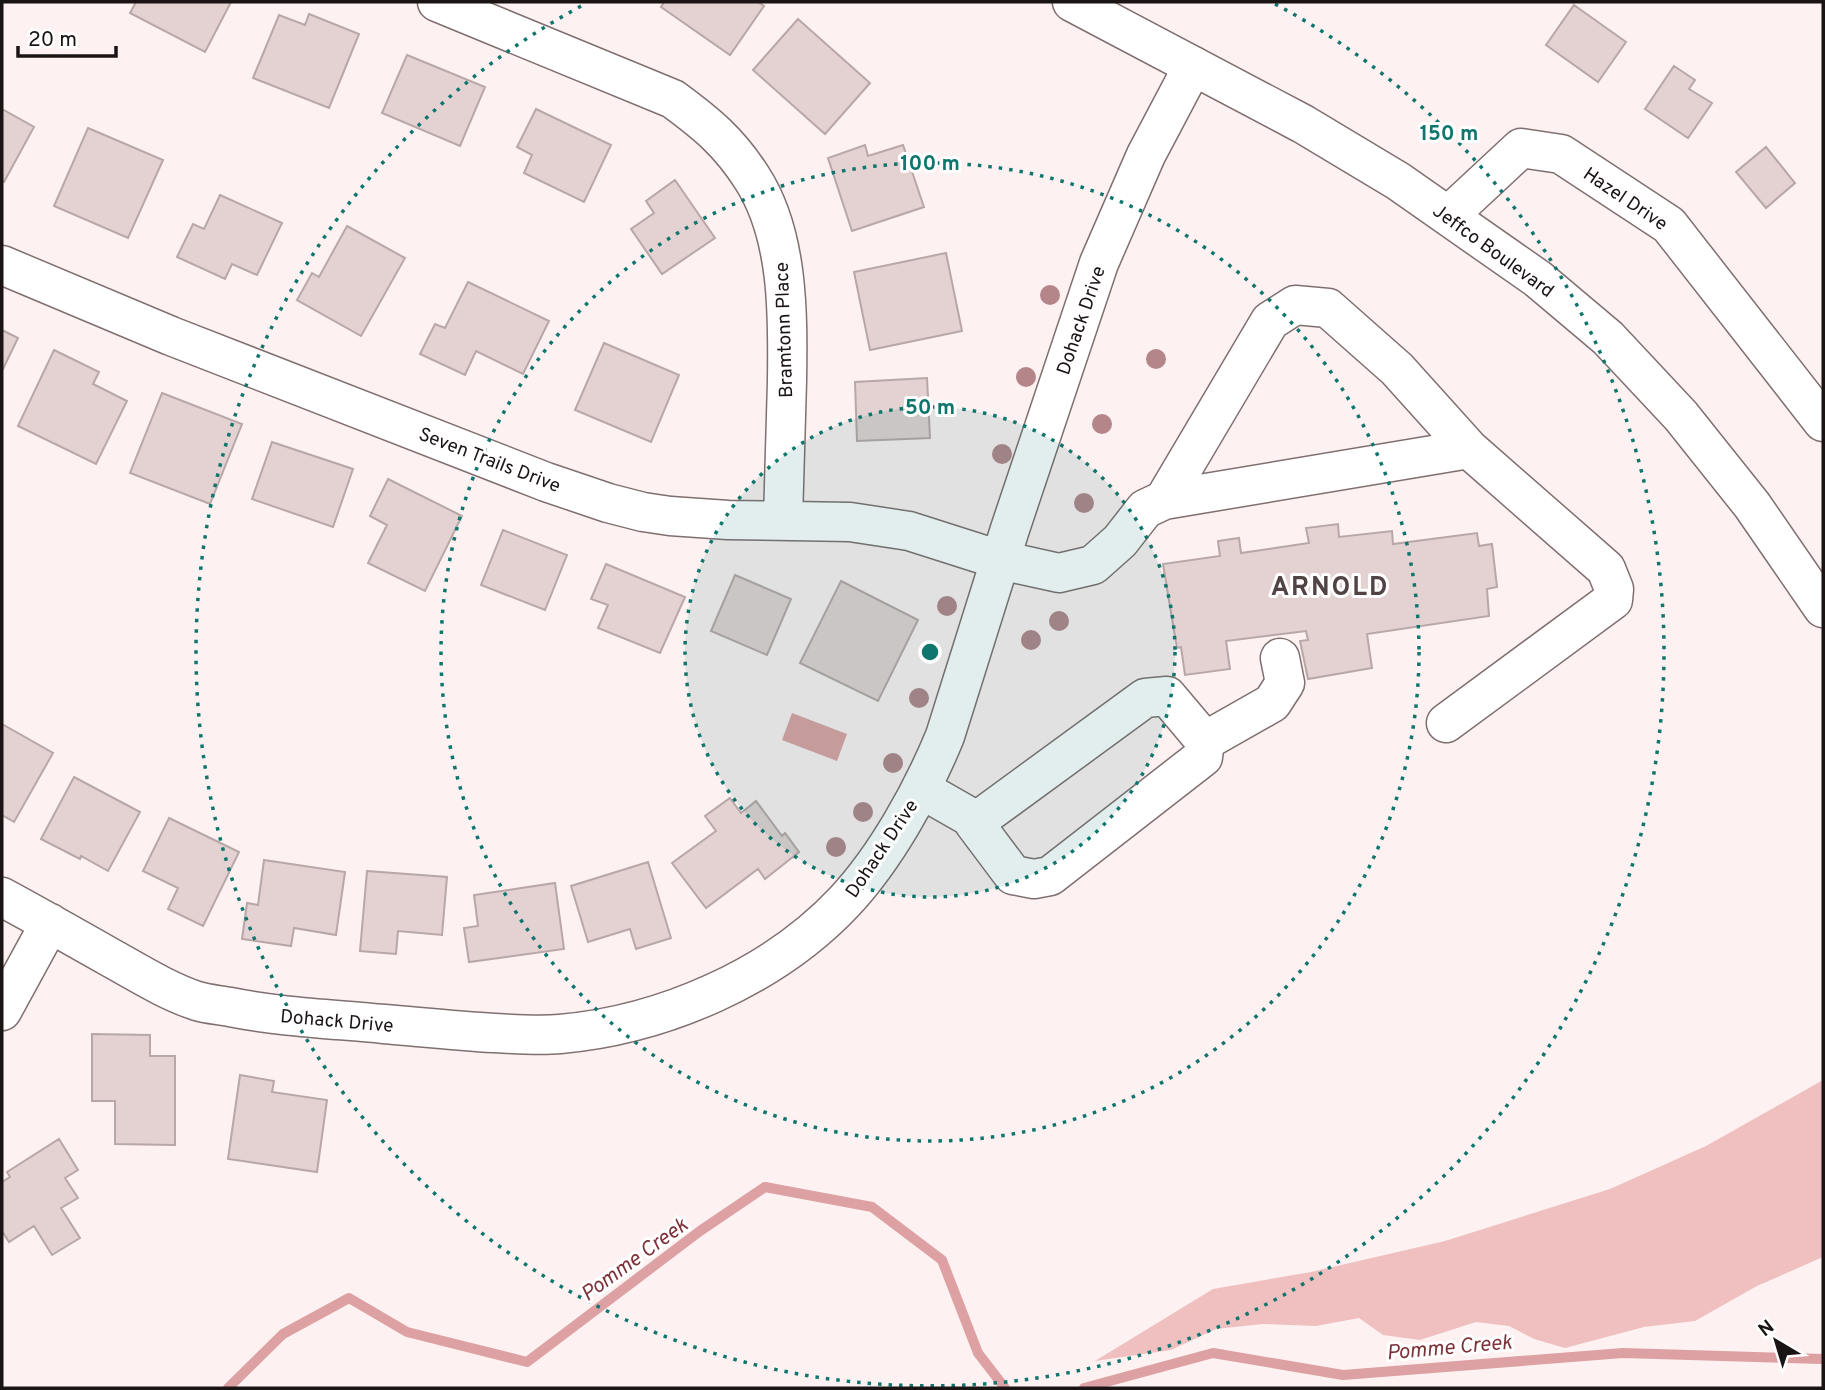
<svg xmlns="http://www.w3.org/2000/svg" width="1825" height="1390" viewBox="0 0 1825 1390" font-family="Overpass,sans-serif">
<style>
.green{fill:#f0c0c1}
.water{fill:#dea1a3}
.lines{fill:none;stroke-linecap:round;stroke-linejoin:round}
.stream{stroke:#dea1a3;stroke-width:10}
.building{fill:#e4d2d2;stroke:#b9a7a7;stroke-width:2}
.minor-casing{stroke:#806f70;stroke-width:41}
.major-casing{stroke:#806f70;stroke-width:41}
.minor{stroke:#fff;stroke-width:38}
.major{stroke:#fff;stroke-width:38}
.tree{fill:#b4868a}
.ring{fill:none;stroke:#0f766e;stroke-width:3.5;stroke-dasharray:3.5 7}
.labels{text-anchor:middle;stroke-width:6;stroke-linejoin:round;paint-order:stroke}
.street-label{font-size:19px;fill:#1a1414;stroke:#fff}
.water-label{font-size:21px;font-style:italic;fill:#7d3239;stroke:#fff}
.district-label{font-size:26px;font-weight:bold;letter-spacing:2px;fill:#514243;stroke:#fff}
.centre{fill:#0f766e;stroke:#fff;stroke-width:3.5}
.ring-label{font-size:21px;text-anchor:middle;font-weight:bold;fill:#0f766e;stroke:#fff;stroke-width:6;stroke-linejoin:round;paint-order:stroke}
</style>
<rect width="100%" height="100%" fill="#fdf1f1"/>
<path class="green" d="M1823,1080V1257L1757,1286L1695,1321L1644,1327L1565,1348L1534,1339L1509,1326L1476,1322L1420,1340L1383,1335L1359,1318L1316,1326L1263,1324L1216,1329L1171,1350L1095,1361L1213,1289L1311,1272L1445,1241L1610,1189L1706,1146Z"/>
<path class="water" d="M792,713L847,734L837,761L782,740Z"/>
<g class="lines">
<path class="stream" d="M228,1388L283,1334L349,1298L407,1332L527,1362L700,1231L765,1187L872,1207L942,1260L978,1353L1005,1388
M1084,1388L1213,1353L1343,1375L1623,1353L1823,1359"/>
</g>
<path class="building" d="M136,2H231L205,52L130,13Z
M664,2H758L764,6L730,55L661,7Z
M1574,5L1626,42L1598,82L1546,45Z
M309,14L359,34L329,108L253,78L279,15L305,25Z
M798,19L870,83L825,134L753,70Z
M407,55L485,87L460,146L382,113Z
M1674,66L1695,80L1689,89L1712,103L1688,138L1645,109Z
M2,109L34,127L4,182L2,181Z
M536,109L611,145L584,202L524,173L532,155L517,147Z
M88,128L163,160L128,238L54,206Z
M865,145L868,156L903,145L924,207L852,231L828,158Z
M1766,147L1795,183L1766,208L1736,172Z
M675,180L715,238L662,274L631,229L654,213L646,201Z
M220,195L282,223L257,275L232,264L225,279L177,257L193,224L204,229Z
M347,226L405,258L361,336L297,300L312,273L319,277Z
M946,253L962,331L870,350L854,272Z
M468,282L549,321L523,374L476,351L465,375L420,354L435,324L445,328Z
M2,330L18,338L2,371Z
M604,343L679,375L651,442L575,410Z
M54,350L99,372L93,384L127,401L96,464L18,426Z
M927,378L930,438L857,441L855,382Z
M162,393L242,424L210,504L130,473Z
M272,442L353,469L333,527L252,499Z
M388,479L462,516L425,591L368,563L387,525L370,516Z
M1338,524L1339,537L1392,531L1393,544L1477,533L1479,546L1492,544L1497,587L1487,589L1489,616L1367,634L1372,668L1308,679L1300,641L1308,640L1306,631L1226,641L1230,669L1185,675L1181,647L1177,648L1163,564L1220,556L1218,541L1239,538L1241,553L1309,543L1306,528Z
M503,530L567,555L545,610L481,585Z
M606,564L685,597L660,653L598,628L608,605L591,599Z
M735,575L791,599L767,655L711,631Z
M841,581L918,620L878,701L800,663Z
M2,724L53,753L14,822L2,815Z
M74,777L140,812L108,871L81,856L80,859L41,839Z
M730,798L741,813L756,801L782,836L785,833L799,852L765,879L758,869L706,908L672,863L716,831L705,816Z
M169,818L239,852L203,926L168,909L178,888L143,871Z
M264,860L345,872L336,935L294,928L291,946L242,939L247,903L258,905Z
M648,862L671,938L636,949L630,929L588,942L571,886Z
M367,871L447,877L442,935L398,931L396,954L360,951Z
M555,883L564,949L469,962L464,928L478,926L474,895Z
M92,1034L150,1035V1056H175V1145L115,1144V1101H92Z
M240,1075L274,1081L272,1092L327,1100L317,1172L228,1159Z
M59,1139L78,1170L65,1178L78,1198L61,1208L80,1238L52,1255L34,1226L9,1242L2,1231V1182L10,1177L7,1172Z"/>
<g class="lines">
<defs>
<path id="minor" d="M437,2L673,99C707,124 729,142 752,178C789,235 788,315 787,381C786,427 784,474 783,520
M1449,215L1521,148L1561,154L1669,225L1823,422
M2,265L171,336L546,482L608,503L643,512L670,516L728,520L850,522L909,531L1000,560L1059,573L1093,565L1120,541L1145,509L1164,500L1469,449L1606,569L1614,589L1613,600L1446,723
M1164,500L1270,321L1295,305L1328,308L1397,369L1469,449
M1205,741L1272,703L1285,683L1280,658
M921,789L970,817L974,823L1013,875L1034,879L1050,876L1203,757L1205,741L1167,696L1145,698L974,823
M2,897C39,917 76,938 113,959C140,974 167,991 197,1001C207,1004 219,1005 230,1007C280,1017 332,1019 384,1024C420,1027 457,1031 494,1033C516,1034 538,1036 560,1034C663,1025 774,977 845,901C886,857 922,792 945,736L1010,529L1099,263L1146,155L1193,66
M2,1011L50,923"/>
<path id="major" d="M1072,2L1303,124L1398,181L1538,279L1608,338L1681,416L1752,505L1823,608"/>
</defs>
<use href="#minor" class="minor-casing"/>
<use href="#major" class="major-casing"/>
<use href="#minor" class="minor"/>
<use href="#major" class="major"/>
</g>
<g class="tree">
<circle cx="1050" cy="295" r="10"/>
<circle cx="1156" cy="359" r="10"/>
<circle cx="1026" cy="377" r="10"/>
<circle cx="1102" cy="424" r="10"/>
<circle cx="1002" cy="454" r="10"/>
<circle cx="1084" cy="503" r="10"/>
<circle cx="947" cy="606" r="10"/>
<circle cx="1059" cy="621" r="10"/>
<circle cx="1031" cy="640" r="10"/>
<circle cx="919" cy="698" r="10"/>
<circle cx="893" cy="763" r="10"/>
<circle cx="863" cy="812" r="10"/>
<circle cx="836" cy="847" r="10"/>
</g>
<circle cx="930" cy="652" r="245" fill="#0f766e" fill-opacity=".12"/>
<g class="ring">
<circle cx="930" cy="652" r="245"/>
<circle cx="930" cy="652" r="489"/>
<path d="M1275 4A734 734 0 1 1 585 4"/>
</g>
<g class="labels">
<g class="street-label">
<text transform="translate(1626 198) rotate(34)" y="7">Hazel Drive</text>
<text transform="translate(1494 250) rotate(36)" y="7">Jeffco Boulevard</text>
<text transform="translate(1080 320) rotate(-71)" y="7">Dohack Drive</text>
<text transform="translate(783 330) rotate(-92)" y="7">Bramtonn Place</text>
<text transform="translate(490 459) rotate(21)" y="7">Seven Trails Drive</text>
<text transform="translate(881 848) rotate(-56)" y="7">Dohack Drive</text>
<text transform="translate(337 1020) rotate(5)" y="7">Dohack Drive</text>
</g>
<g class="water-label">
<text transform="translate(634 1259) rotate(-36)" y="7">Pomme Creek</text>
<text transform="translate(1449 1347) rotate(-5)" y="7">Pomme Creek</text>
</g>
<g class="district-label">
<text x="1330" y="595">ARNOLD</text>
</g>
</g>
<circle cx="930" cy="652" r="10" class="centre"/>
<g class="ring-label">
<text x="1449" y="140">150 m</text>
<text x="930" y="170">100 m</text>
<text x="930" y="414">50 m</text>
</g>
<rect width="1825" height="1390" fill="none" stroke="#1a1414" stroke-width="7"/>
<g transform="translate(1776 1341) rotate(322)" stroke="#ffffff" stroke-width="5" paint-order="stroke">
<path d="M0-5L12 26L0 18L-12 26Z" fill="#1a1414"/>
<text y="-10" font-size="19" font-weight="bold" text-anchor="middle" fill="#1a1414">N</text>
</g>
<path d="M18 46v10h98v-10" fill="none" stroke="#1a1414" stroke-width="3.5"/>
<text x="28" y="46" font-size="21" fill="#1a1414" stroke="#ffffff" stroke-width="5" paint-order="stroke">20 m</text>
</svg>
